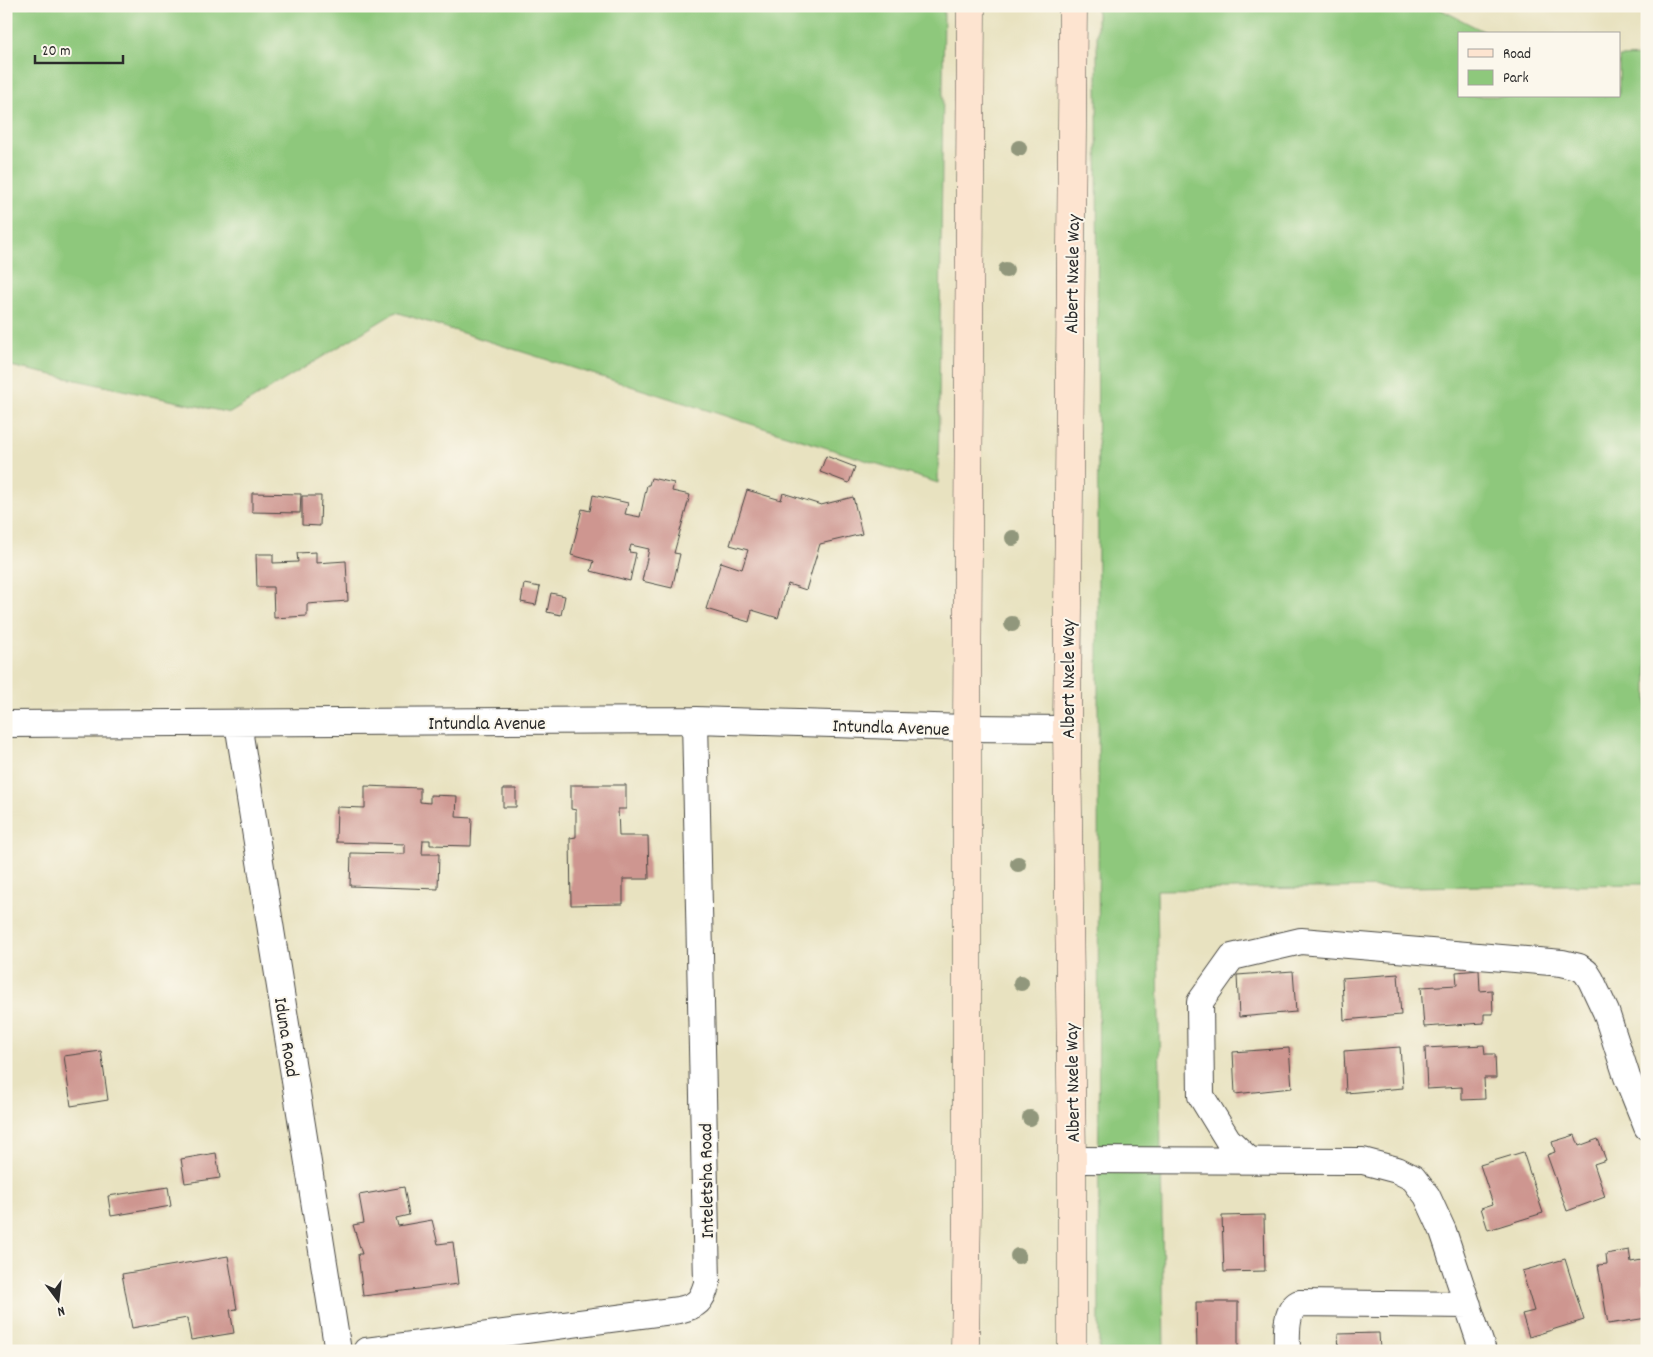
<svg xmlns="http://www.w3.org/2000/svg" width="1653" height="1357" viewBox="0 0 1653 1357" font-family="Dekko,sans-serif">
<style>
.green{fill:#8ec87c;stroke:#5c7a54}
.building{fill:#ce9690}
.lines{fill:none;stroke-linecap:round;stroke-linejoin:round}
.minor-casing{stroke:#474641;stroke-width:28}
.secondary-casing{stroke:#474641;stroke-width:29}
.minor{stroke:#fff;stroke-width:26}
.secondary{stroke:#fde4d0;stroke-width:28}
.tree{fill:#91977b}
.labels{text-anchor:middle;stroke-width:4;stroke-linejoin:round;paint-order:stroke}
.street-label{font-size:19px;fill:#2b2b2b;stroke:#fbf7ec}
</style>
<rect width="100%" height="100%" fill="#fbf7ec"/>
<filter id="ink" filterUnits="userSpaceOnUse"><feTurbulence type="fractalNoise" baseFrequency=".02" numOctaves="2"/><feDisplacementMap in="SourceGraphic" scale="10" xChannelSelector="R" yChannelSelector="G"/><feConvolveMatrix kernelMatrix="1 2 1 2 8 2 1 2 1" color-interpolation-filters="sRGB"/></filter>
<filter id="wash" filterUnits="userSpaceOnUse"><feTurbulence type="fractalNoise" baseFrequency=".0096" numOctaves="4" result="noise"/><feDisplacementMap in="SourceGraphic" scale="20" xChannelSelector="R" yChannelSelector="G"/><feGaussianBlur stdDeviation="1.12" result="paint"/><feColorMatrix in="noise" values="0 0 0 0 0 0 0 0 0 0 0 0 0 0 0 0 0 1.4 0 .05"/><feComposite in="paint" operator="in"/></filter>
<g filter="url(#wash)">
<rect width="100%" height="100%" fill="#e8e2c0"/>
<path class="green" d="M6,6H944L938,483L396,312L230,413L6,365Z
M1097,6H1434L1489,34H1459V96H1619V57L1647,56V884L1157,890L1164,1351H1099Z"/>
<g id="blocks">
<path class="building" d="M826,456L855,467L849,483L820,472Z
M651,478L674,483L672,491L690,495L674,553L680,554L672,588L642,581L649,549L631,545L629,552L636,553L630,581L591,571L594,561L571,555L582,509L590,511L593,495L628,503L625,514L640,517L647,485H649Z
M747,490L781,500L783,493L821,505L853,497L862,534L820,544L806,590L788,584L778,618L752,610L749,622L706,609L721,562L742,569L748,550L730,545Z
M252,493L301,494L300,513L252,512Z
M302,496H321L320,526L302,525Z
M316,552V563L346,561L348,601L307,604V616L274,618L273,587H257L256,554H273V563L298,562L297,553Z
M524,584L540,587L536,605L521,602Z
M551,593L565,596L561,615L547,612Z
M571,785H626V809H618L619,836H648L649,879H623V904L571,905L570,838L576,837V810L571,809Z
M365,786L420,788V802L430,803V795L457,796L456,817L472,818L471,846L430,845V840H423L422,854H439L438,889L350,886L351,853L405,854V844L336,842L337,807L365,808Z
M503,789H516V807H503Z
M1479,970L1480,991L1492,990L1493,1014H1484V1023L1424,1027L1421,987L1457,985L1456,972Z
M1293,971L1296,1012L1239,1017L1237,975Z
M1398,974L1401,1015L1344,1020L1342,978Z
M1484,1045L1485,1054H1495L1496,1078H1484L1485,1099L1462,1100V1087L1427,1089L1425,1048Z
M1400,1047L1403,1088L1346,1093L1344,1051Z
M1289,1048L1292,1088L1235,1094L1233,1052Z
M101,1051L108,1100L71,1106L64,1056Z
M1575,1135L1579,1146L1598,1139L1606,1160L1594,1164L1605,1197L1567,1211L1547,1155L1555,1152L1552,1142Z
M1523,1152L1543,1213L1488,1230L1481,1208L1493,1204L1480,1165Z
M216,1153L220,1178L185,1183L181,1159Z
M168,1187L171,1206L111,1216L108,1196Z
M404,1187L409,1215L396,1218L398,1226L432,1220L438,1244L453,1242L458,1284L363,1296L358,1254H362L353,1225L364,1223L359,1195Z
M1264,1215L1265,1271L1224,1272L1222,1216Z
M1629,1250L1631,1262L1647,1259V1282L1643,1283L1647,1307V1318L1608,1324L1598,1265L1607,1264L1606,1254Z
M228,1256L237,1309L230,1310L234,1333L191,1340L187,1318L132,1328L122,1274Z
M1565,1259L1584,1320L1529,1337L1522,1314L1534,1311L1522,1271Z
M1196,1302H1238V1351H1197Z
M1379,1333L1380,1351H1339L1338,1334Z"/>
</g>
</g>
<g filter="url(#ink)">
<use href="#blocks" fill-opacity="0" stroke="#474641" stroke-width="1"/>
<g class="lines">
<defs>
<path id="minor" d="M238,723L338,1351
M6,724L695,720L967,728L1067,729
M1072,1160L1363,1161L1397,1170L1413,1178L1427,1196L1443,1231L1483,1351
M1249,1160L1228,1140L1201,1096L1200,1002L1232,957L1301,941L1562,963L1579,967L1586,972L1591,980L1606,1012L1627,1077L1647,1127
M366,1351L679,1310C697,1306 702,1301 707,1283L695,720
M1287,1351C1287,1336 1284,1311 1299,1303L1468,1305"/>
<path id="secondary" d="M965,1351L967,1207V728L971,6
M1072,1351V1160L1067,729L1073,6"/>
</defs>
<use href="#minor" class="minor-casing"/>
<use href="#secondary" class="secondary-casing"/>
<use href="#minor" class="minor"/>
<use href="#secondary" class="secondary"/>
</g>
<g class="tree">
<circle cx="1019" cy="148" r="8"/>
<circle cx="1006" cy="270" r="8"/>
<circle cx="1013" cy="538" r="8"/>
<circle cx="1012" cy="624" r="8"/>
<circle cx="1018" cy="864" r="8"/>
<circle cx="1021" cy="983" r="8"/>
<circle cx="1030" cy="1118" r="8"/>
<circle cx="1018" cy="1256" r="8"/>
</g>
</g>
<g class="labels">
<g class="street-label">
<text transform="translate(1071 274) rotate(-89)" y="7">Albert Nxele Way</text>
<text transform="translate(1067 679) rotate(-90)" y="7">Albert Nxele Way</text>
<text x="487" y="729">Intundla Avenue</text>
<text transform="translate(891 726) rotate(2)" y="7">Intundla Avenue</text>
<text transform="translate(288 1037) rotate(81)" y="7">Iduna Road</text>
<text transform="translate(1071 1083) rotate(-91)" y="7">Albert Nxele Way</text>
<text transform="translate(705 1181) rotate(-91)" y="7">Inteletsha Road</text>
</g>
</g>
<rect width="1653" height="1357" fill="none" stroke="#fbf7ec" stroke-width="25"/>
<rect x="1458" y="32" width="162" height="65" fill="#fbf7ec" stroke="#a8a59f"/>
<rect x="1468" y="49" width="25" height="8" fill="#fde4d0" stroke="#a8a59f"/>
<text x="1503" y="58" font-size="15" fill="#2b2b2b">Road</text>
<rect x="1468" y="70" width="25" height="15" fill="#8ec87c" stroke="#a8a59f"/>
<text x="1503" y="82" font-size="15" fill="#2b2b2b">Park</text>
<g transform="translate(58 1300) rotate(165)" stroke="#fbf7ec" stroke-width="4" paint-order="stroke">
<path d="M0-4L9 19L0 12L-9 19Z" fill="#2b2b2b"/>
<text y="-8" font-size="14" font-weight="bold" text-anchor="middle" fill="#2b2b2b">N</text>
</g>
<path d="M35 55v8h88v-8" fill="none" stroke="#2b2b2b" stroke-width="2.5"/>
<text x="42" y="55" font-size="15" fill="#2b2b2b" stroke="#fbf7ec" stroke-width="4" paint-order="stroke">20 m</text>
</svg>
